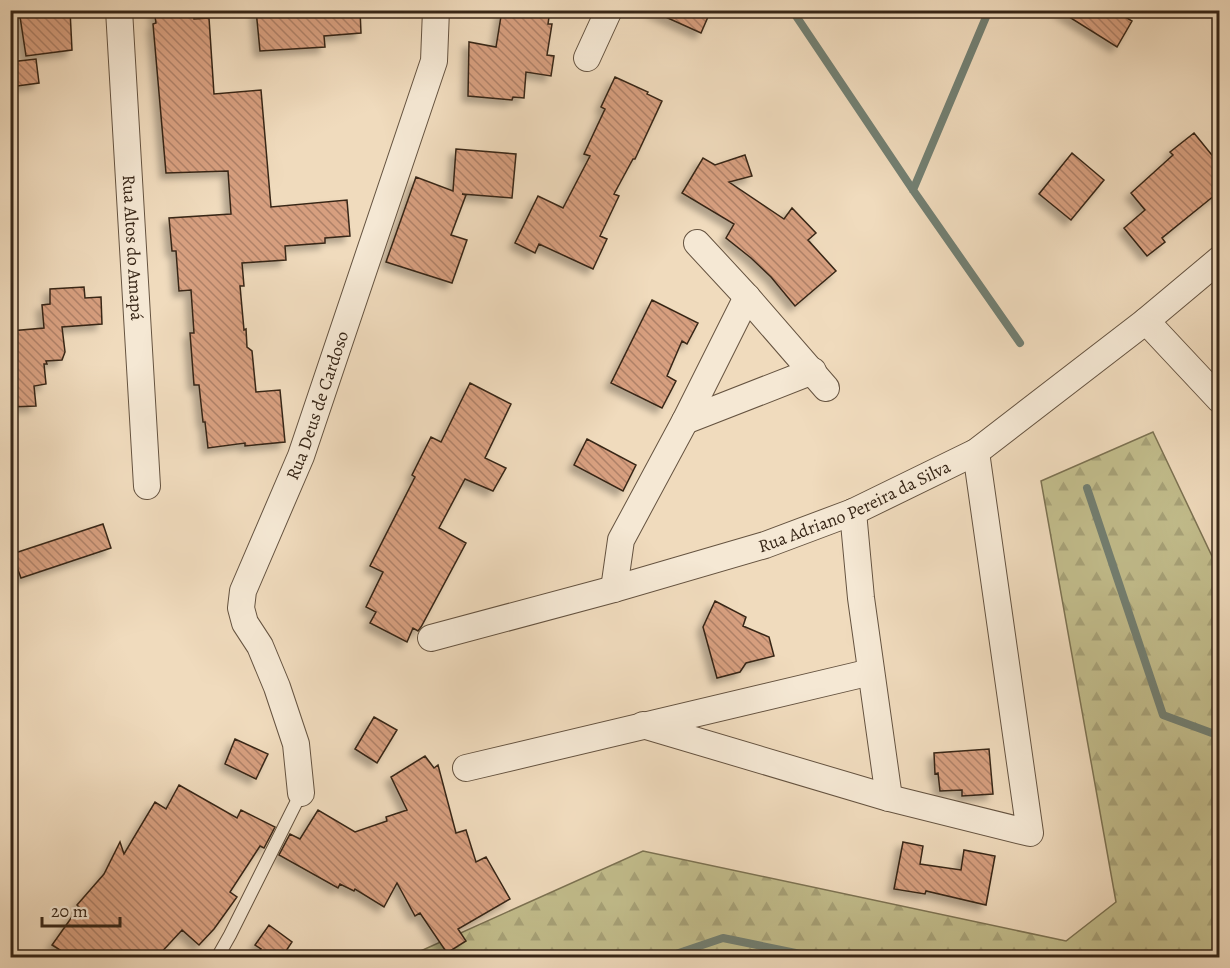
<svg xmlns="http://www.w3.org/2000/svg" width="1230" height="968" viewBox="0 0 1230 968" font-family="Alegreya,serif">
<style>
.forest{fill:url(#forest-firs);stroke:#7c7252;stroke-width:1.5}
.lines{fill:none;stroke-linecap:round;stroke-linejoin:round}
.stream{stroke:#727f72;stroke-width:8}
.building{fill:url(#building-back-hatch);stroke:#372617;stroke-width:1.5;filter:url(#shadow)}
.lane-casing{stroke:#655340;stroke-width:14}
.street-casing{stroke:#655340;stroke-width:28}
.lane{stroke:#f5e8d4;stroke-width:12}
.street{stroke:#f5e8d4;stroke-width:26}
.labels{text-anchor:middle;stroke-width:6;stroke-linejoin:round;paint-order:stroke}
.street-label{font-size:18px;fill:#372617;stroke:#f5e8d4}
</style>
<defs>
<pattern id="forest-firs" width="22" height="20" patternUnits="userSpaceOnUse" patternTransform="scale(1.5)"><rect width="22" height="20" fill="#c2bd8c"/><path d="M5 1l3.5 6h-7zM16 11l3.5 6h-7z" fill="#a7a278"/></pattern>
<pattern id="building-back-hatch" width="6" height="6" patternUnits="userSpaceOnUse" patternTransform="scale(1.5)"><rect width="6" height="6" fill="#d79f7f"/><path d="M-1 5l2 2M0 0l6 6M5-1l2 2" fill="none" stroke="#af8167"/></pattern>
<filter id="shadow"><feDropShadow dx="-5.5" dy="5.5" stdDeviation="3" flood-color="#0004"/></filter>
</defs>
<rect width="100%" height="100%" fill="#f0dbbd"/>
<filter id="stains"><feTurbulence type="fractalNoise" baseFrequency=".00333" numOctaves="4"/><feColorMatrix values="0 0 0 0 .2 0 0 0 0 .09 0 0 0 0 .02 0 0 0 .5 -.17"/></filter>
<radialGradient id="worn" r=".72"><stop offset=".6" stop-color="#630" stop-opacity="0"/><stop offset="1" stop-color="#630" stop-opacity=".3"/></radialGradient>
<path class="forest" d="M1153,432L1219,571V957L405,958L643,851L1066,941L1116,902L1041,481Z"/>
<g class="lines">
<path class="stream" d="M792,10L913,190L1020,343
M913,190L989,10
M1087,488L1163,715L1220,736
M664,958L723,938L820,958"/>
</g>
<path class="building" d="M19,10H70L72,50L26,56Z
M154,10H193L194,19L209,18L214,94L261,90L271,207L347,200L350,236L325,238V243L285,246L286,260L242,263L244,286H240L244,330L246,329L247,347L252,351L256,392L280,390L285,442L245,446V443L208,448L205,422H203L199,385H194L190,333H194L191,290L179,291L176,251H172L169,218L231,214L228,171L166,173L153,24L156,23Z
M256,10H360L361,33L324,36L325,47L260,51Z
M502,10H550L548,24H552L547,55L554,56L551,76L526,72L524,98L513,97L512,100L468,96L469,42L496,47Z
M650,10H711L701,33Z
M1058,10H1114L1132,21L1117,47Z
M36,59L39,83L10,87V62Z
M615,77L648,92L647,94L662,101L635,159H633L614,194L619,196L600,236L607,239L593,269L539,244L535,253L515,243L538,196L563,208L590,156L584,154L605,109L601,107Z
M1194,133L1220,165V191L1162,238L1165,242L1147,256L1124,228L1145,210L1131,193L1173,155L1170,152Z
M456,149L516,154L512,198L462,194L466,195L451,235L467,240L452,283L386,262L416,177L453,191Z
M1072,153L1104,180L1071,220L1039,194Z
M745,155L752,176L729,182L784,219L792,208L816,233L808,240L836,271L795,306L771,277L751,258L726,238L734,224L682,193L703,158L715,165Z
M84,287L85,298L101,297L102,324L62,327L65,352L62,360L46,361L47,364H44L46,384L34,386L36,406L10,407V331L44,328L42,305L50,304V289Z
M652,300L698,323L687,344L682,341L667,376L676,381L662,408L611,383Z
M470,383L511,404L485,458L506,468L493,491L465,479L439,528L466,543L421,627L418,631L413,628L407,642L370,623L376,612L366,607L383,572L370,566L415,477L412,475L431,437L441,442Z
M587,439L636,465L623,491L574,465Z
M103,524L111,548L21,578L12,554Z
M715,601L746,617L743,626L769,637L774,656L746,663L740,672L717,678L703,627Z
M374,717L397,730L377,763L355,749Z
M235,739L268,754L256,779L225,764Z
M989,749L993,794L962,796V790L940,791L938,773L935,774L934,753Z
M425,756L434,768L438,765L456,833L466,830L476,862L486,857L510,899L458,929L466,941L447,953L420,913L415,916L397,883L384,907L355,889L354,891L340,884L338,888L279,855L290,834L300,839L318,810L355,832L387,821L386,817L407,810L391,777Z
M179,785L237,818L241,810L275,827L264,848L260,846L230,892L237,897L214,929L199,945L182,930L157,957H71L52,945L79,907L77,905L104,874L120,842L124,854L155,802L166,809Z
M903,842L923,846L920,864L961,870L964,850L995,856L986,905L926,891L925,894L894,889Z
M269,925L292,942L282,957H255L261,949L255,945Z"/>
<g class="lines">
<defs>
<path id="lane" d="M217,958L230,935L301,793"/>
<g id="street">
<path id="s1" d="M119,10L147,486"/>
<path d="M587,58L609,10"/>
<path d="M697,243L747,297L826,388"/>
<path d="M1146,321L1220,400"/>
<path d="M685,421L813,371"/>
<path d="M853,512L861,598L889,798"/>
<path d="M614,589L621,540L685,421L747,297"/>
<path id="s2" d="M431,638L614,589L765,545L853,512L976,452L1146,321L1220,259"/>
<path d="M643,725L889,798L1030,833L976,452"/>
<path d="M466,768L871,672"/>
<path id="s3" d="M301,793L296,744L277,687L260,646L245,623L241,608L243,591L301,456L434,61L436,10"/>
</g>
</defs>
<use href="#lane" class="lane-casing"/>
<use href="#street" class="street-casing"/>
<use href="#lane" class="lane"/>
<use href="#street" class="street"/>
</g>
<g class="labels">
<g class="street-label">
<text dy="6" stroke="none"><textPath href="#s1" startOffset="238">Rua Altos do Amapá</textPath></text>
<text dy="6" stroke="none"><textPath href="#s3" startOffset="414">Rua Deus de Cardoso</textPath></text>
<text dy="6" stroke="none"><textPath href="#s2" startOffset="444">Rua Adriano Pereira da Silva</textPath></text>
</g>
</g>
<rect width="1230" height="968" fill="none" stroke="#f0dbbd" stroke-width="36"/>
<rect x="12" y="12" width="1206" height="944" fill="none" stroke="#372617" stroke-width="3"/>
<rect x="18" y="18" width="1194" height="932" fill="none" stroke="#372617" stroke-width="1.5"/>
<path d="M42 917v9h78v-9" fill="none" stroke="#372617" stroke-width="3"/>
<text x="51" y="917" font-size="18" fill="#372617" stroke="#f5e8d4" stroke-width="4.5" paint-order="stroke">20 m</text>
<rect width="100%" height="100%" filter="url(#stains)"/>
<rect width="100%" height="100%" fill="url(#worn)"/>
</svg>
